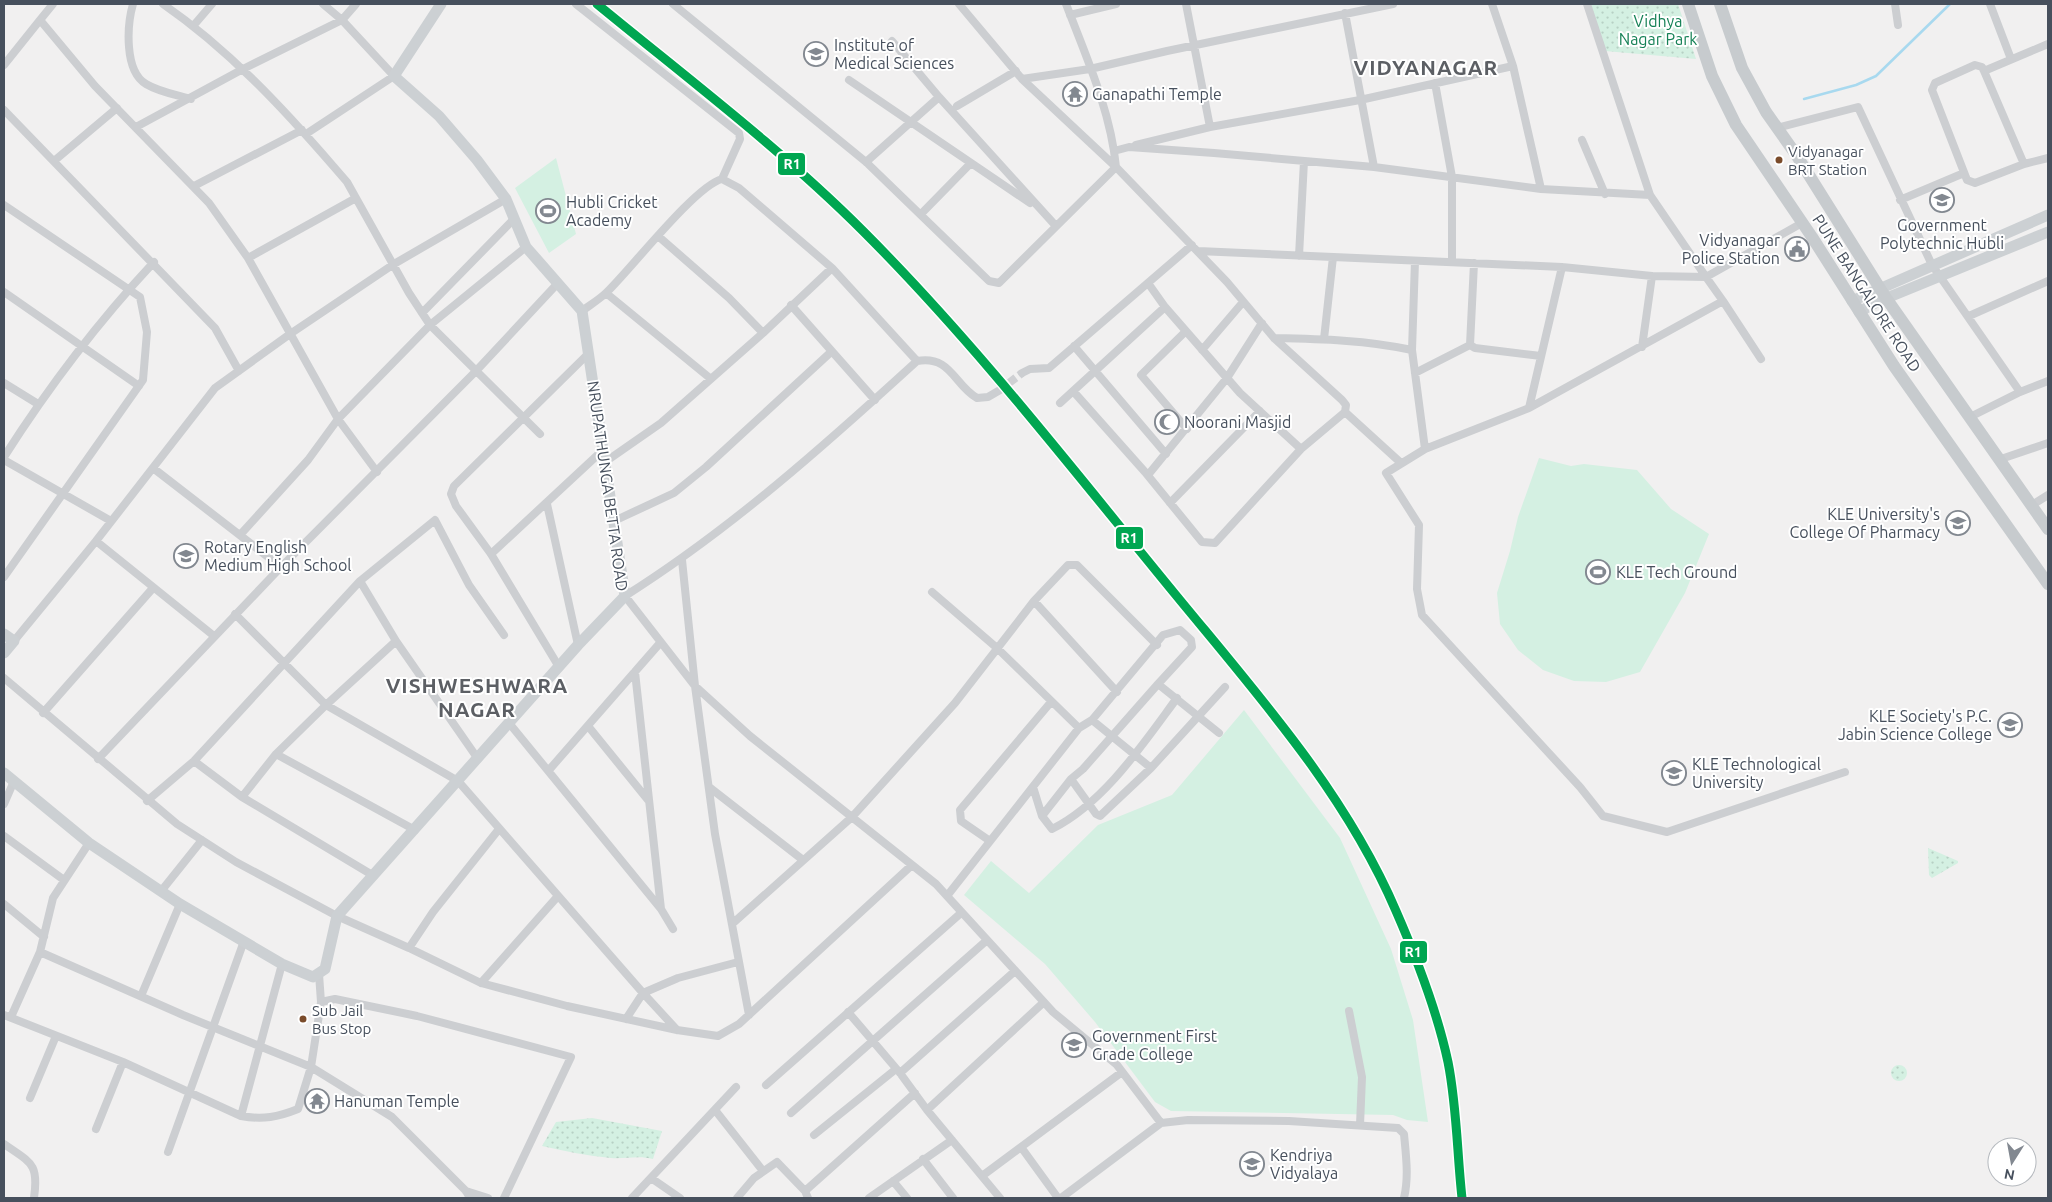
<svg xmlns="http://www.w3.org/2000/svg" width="2052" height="1202" viewBox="0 0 2052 1202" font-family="Ubuntu,sans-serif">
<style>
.park{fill:url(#park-dots)}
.pitch{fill:#d4f0e2}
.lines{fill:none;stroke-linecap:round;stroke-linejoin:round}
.stream{stroke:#a8d9ef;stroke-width:2.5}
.street-tunnel{stroke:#cfd0d3;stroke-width:8;stroke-dasharray:8 4;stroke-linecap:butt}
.street{stroke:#ccced1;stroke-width:8}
.secondary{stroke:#ccd0d3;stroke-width:11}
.primary{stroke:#c7cbce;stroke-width:12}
.rail-casing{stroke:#c6c7ca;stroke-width:4.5}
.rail{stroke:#fff;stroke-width:2.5;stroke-dasharray:8;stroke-linecap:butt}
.rail-1-casing{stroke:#fff;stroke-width:12}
.rail-1{stroke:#00a651;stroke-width:9}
.bus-dot{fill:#7a4b2a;stroke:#fff;stroke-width:2}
.labels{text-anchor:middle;stroke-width:4;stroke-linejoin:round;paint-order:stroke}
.bus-label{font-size:15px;fill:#47505d;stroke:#fff;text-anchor:start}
.park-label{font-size:16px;fill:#158156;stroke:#fff}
.poi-label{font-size:16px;fill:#47505d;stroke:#fff;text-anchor:start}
.street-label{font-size:16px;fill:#47505d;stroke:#fff}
.district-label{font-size:21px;font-weight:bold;letter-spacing:1px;fill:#5c5f64;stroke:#fff}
.line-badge{stroke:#fff;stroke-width:2}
.badge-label{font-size:14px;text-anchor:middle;font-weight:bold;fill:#fff}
</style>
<defs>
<pattern id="park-dots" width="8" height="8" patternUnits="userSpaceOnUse" patternTransform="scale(1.25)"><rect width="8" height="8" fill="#d4f0e2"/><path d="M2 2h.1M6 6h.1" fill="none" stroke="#b7d0c4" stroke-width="1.8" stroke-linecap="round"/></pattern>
</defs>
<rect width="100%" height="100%" fill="#f1f0f0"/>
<path class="park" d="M1591,4H1678L1696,59L1605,51L1600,41Z
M1928,848L1958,861V863L1932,878L1929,875Z
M1891 1073a8 8 0 1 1 16 0a8 8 0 1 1-16 0Z
M592,1118L662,1131L653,1159C639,1155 626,1159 611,1158C588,1156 565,1151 542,1146L556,1122Z"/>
<path class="pitch" d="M556,158L576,234L549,253L515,188Z
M1539,458L1571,466L1584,464L1637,470L1671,509L1709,534L1685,593L1640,672L1606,682L1574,681L1543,670L1518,650L1500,624L1497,593L1510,551L1518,517Z
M1244,710L1340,838L1391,949L1413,1020L1428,1122L1407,1120L1393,1115L1171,1111L1155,1102L1095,1022L1045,964L964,895L991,861L1029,893L1098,825L1172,795Z"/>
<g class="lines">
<path class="stream" d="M1804,99L1856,85L1876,76L1950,4"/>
<path class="street-tunnel" d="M1000,390L1022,373"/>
<path class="street" d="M53,4L40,20L95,86L209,203L248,258L338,419L308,460L240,535
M133,4C127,25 124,71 146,84C159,92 177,95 191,99
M163,4C228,49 282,107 334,167L347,182L409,293L430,325L540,434
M576,4L739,133L740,139L722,179
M673,4L866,162L989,281L999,283L1116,167L1022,79L959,4
M1066,4C1086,56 1111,112 1116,167L1227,282L1274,338L1342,400L1346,405L1345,412L1301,449L1240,393L1165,307
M1186,4L1210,127
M1492,4L1513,66L1541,189
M1587,4L1650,195L1706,277L1802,223
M1895,4L1898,25
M1990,4L2011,59
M1345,13L1374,167
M1070,15L1116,4
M194,25L212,4
M892,41L939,97
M4,65L40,20
M1984,71L1982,67L1975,65L1935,83L1932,90L1967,180L1975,183L2024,164L2048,158
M1022,79L1090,69L1167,51L1393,4
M849,80L1030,203
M1435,83L1452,177V262
M957,106L1016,71
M4,110L215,328L239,371
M136,127L243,69L342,20L356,4
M1777,128L1858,107L1932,265L2020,392
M306,134L394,76L342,20L323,4
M1582,140L1605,194
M1136,145L1210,127L1360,100L1513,66
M1114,151L1129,147L1214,153L1374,167L1541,189L1650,195
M54,161L117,108
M866,162L939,97L1055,225
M2024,164L1984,71L2048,44
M194,186L302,130
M1900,200L1964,173
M4,205L140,297L147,332L143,380L4,577
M921,214L970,164
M658,236L729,298L763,333
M1198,251L1562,267L1652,276L1706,277L1723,301
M1299,256L1304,161
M248,258L356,198
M1474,263L1470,345L1475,348L1541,356
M1562,267L1529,408L1425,449L1386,473L1419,525L1417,589L1422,615L1580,787L1603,816L1667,832L1845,772
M4,292L139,386
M606,293L711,379
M791,305L875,400
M582,311C590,305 600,299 607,292C631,269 695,186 722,179L739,188L832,268L917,361
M422,313L514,219
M1969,316L2048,281
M1185,332L1141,375L1187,429
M1274,338C1320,339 1367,340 1412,350L1425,449
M1324,339L1333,257
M1074,346L1166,454
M1642,347L1652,276
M1202,350L1243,302
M1412,350L1415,261
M1022,373L1030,369L1049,368L1192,245
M1415,373L1470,345
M4,383L38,404
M1000,390L988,397L977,398C954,385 951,355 917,361C825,445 731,529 625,596L695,686L750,736L936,884L1053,1012L1117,1065L1161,1123
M1073,391L1145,472L1202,542L1215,543L1301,449
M1060,403L1165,307L1148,283
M1529,408L1723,301L1761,359
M1345,412L1401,463
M1970,417L2020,392L2048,381
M4,457C48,388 98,322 154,262
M2001,459L2048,443
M4,460L111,521
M605,462L661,423L763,333L832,268
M153,468L281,567
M377,472L338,419L430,325L526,247
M1148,475L1227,378L1262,323
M1170,503L1260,411
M547,504L578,645
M2032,505L2048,495
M614,521L674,493L706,467L831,352
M96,541L214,636
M491,554L603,450
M682,560L695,686L715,834L749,1015
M932,592L997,648L1079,728L947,896
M1034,601L1117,692
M235,614L326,705L276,754L415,830
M14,641L96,541L215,388L290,334L394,264L506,199
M396,641L360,581L435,520L469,585L504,635
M559,667L491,554L456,506L451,494L454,486L589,353
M635,672L661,909L673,929
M4,678L177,824L236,862L337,916L409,948L481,983L567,1006L677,1030L718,1036L739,1024L912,865
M43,713L153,588
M1092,720L1163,635L1180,630L1191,640L1192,647L1158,684L1219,733
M509,723L661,909
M588,726L648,800
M1079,728L1092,720L1151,768L1225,687
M98,759L281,567L476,371L558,283
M478,759L396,641L326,705L458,781L643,993L677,1030
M194,761L242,797L374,876
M549,770L660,643
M1071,779L1096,814L1100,816L1151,768
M709,787L803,860
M1033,787L1042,816L1071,779L1083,769L1158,684
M242,797L276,754
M147,801L194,761L360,581
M4,804L14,781
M1042,816L1052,829C1104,803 1143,744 1177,698
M4,836L64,880
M990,841L961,821L960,810L1051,702
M162,890L202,840
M4,904L44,937
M732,924L852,817L955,703L1034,601L1068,565H1077L1157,645
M409,948L433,912L499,829
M40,952L53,898L89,843
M319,974L321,1002L311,1067L392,1117L466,1191L470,1198
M481,983L558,896
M141,996L180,904
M321,1002L335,999L417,1016L571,1057L504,1198
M1349,1011L1362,1077L1360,1125
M848,1012L900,1073L927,1110L1000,1198
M4,1015L123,1062L241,1116C263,1120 278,1117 298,1109L311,1067L183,1015L40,952L11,1017
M626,1019L643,993L678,978L738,962
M900,1073L1015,971
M766,1085L961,913
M30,1098L56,1036
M715,1110L763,1171
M927,1110L1044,1002
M791,1113L986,941
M241,1116L282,964
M96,1129L123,1062
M814,1135L896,1069
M4,1144C31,1163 39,1163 34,1198
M1021,1147L1058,1198
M168,1152L244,941
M923,1159L953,1198
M982,1176L1122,1072
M651,1178L680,1198
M893,1181L907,1198
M466,1191L488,1198
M805,1191L915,1093
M632,1198L736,1087
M737,1198L754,1178L777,1162L805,1191L808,1198
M869,1198L952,1140
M1061,1198L1161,1123L1188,1120L1289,1121L1398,1128L1404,1134C1406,1156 1409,1177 1404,1198"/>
<path class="secondary" d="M1852,301L2048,215
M1859,312L1877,302L2048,232
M4,634L14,641L4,653
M4,773L89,843L180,904L282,964L313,977L325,969L337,916L578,645L625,596L582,311L526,247L506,199L477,160L439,116L394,76L441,4"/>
<path class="primary" d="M1688,4L1712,76L1736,125L1812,237L1894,366L2048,584
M1720,4L1742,68L1766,112L1797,156L1886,298L2048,529"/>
<defs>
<path id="rail" d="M597,4C687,78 781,149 863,231C976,344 1074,471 1175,594C1257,694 1345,792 1396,911C1417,959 1437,1011 1448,1062C1457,1107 1457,1153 1462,1198"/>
</defs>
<use href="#rail" class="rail-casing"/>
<use href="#rail" class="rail"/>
<defs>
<path id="rail-1" d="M597,4C687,78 781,149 863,231C976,344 1074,471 1175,594C1257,694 1345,792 1396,911C1417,959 1437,1011 1448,1062C1457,1107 1457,1153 1462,1198"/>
</defs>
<use href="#rail-1" class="rail-1-casing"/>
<use href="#rail-1" class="rail-1"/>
</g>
<defs>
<symbol id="university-ring" viewBox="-11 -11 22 22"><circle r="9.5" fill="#fff" stroke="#828890" stroke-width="1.5"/><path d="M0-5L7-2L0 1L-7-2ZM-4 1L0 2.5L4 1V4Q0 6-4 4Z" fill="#828890"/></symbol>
<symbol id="temple-ring" viewBox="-11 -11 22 22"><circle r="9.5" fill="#fff" stroke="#828890" stroke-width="1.5"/><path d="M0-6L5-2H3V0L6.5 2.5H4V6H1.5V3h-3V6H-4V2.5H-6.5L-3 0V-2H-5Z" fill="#828890"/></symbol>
<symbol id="stadium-ring" viewBox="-11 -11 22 22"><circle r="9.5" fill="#fff" stroke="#828890" stroke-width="1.5"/><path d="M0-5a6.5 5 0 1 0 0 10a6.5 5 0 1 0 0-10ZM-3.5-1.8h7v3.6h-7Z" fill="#828890"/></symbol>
<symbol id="civic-ring" viewBox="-11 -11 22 22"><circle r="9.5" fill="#fff" stroke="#828890" stroke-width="1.5"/><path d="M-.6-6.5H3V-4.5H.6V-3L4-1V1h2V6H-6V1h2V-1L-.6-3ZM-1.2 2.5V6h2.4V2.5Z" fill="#828890"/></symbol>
<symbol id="mosque-ring" viewBox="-11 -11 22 22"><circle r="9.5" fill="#fff" stroke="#828890" stroke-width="1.5"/><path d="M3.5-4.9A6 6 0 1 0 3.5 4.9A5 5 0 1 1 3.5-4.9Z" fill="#828890"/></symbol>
<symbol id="school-ring" viewBox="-11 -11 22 22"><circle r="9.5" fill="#fff" stroke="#828890" stroke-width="1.5"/><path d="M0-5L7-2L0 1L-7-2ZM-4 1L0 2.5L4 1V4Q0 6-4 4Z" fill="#828890"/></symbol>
</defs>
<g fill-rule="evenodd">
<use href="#university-ring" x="802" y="40" width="28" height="28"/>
<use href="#temple-ring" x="1061" y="80" width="28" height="28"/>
<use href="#university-ring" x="1928" y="186" width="28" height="28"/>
<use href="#stadium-ring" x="534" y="197" width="28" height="28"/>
<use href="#civic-ring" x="1783" y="235" width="28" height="28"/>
<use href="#mosque-ring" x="1153" y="408" width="28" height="28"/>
<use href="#university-ring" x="1944" y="509" width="28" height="28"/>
<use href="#school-ring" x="172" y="542" width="28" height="28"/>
<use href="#stadium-ring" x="1584" y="558" width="28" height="28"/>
<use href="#university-ring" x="1996" y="711" width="28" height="28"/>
<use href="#university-ring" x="1660" y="759" width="28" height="28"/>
<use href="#university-ring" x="1060" y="1031" width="28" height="28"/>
<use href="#temple-ring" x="303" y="1087" width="28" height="28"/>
<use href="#school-ring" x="1238" y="1150" width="28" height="28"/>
</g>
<g class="bus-dot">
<circle cx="1779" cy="160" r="4.5"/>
<circle cx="303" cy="1019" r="4.5"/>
</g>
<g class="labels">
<g class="bus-label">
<text x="1788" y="157">Vidyanagar<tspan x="1788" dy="18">BRT Station</tspan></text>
<text x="312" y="1016">Sub Jail<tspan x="312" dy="18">Bus Stop</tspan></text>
</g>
<g class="park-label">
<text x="1658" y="27">Vidhya<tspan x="1658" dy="18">Nagar Park</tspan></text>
</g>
<g class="poi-label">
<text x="834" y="51">Institute of<tspan x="834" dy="18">Medical Sciences</tspan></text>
<text x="1092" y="100">Ganapathi Temple</text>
<text x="566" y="208">Hubli Cricket<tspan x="566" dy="18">Academy</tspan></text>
<text x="1942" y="231" text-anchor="middle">Government<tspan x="1942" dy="18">Polytechnic Hubli</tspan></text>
<text x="1780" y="246" text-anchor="end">Vidyanagar<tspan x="1780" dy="18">Police Station</tspan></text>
<text x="1184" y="428">Noorani Masjid</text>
<text x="1940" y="520" text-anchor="end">KLE University's<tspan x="1940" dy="18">College Of Pharmacy</tspan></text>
<text x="204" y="553">Rotary English<tspan x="204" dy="18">Medium High School</tspan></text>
<text x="1616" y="578">KLE Tech Ground</text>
<text x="1992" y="722" text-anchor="end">KLE Society's P.C.<tspan x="1992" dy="18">Jabin Science College</tspan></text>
<text x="1692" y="770">KLE Technological<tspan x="1692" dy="18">University</tspan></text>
<text x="1092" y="1042">Government First<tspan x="1092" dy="18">Grade College</tspan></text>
<text x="334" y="1107">Hanuman Temple</text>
<text x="1270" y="1161">Kendriya<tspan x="1270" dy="18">Vidyalaya</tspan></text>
</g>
<g class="street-label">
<text transform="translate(1867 293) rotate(57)" y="6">PUNE BANGALORE ROAD</text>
<text transform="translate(608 486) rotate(82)" y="6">NRUPATHUNGA BETTA ROAD</text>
</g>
<g class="district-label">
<text x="1426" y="75">VIDYANAGAR</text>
<text x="477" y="693">VISHWESHWARA<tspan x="477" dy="24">NAGAR</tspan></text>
</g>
</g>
<g class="line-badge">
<rect x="777" y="152" width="29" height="24" rx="5" fill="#00a651"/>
<rect x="1115" y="526" width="29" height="24" rx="5" fill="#00a651"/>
<rect x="1399" y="940" width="29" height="24" rx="5" fill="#00a651"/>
</g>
<g class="badge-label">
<text x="792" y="169">R1</text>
<text x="1129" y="543">R1</text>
<text x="1413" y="957">R1</text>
</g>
<rect width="2052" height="1202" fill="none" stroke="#47505d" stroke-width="10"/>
<g transform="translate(2012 1162) rotate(191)"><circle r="24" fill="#ffffff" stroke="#b5b9be"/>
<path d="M0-4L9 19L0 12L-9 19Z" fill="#828890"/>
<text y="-8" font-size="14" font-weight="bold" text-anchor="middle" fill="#47505d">N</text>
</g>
</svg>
